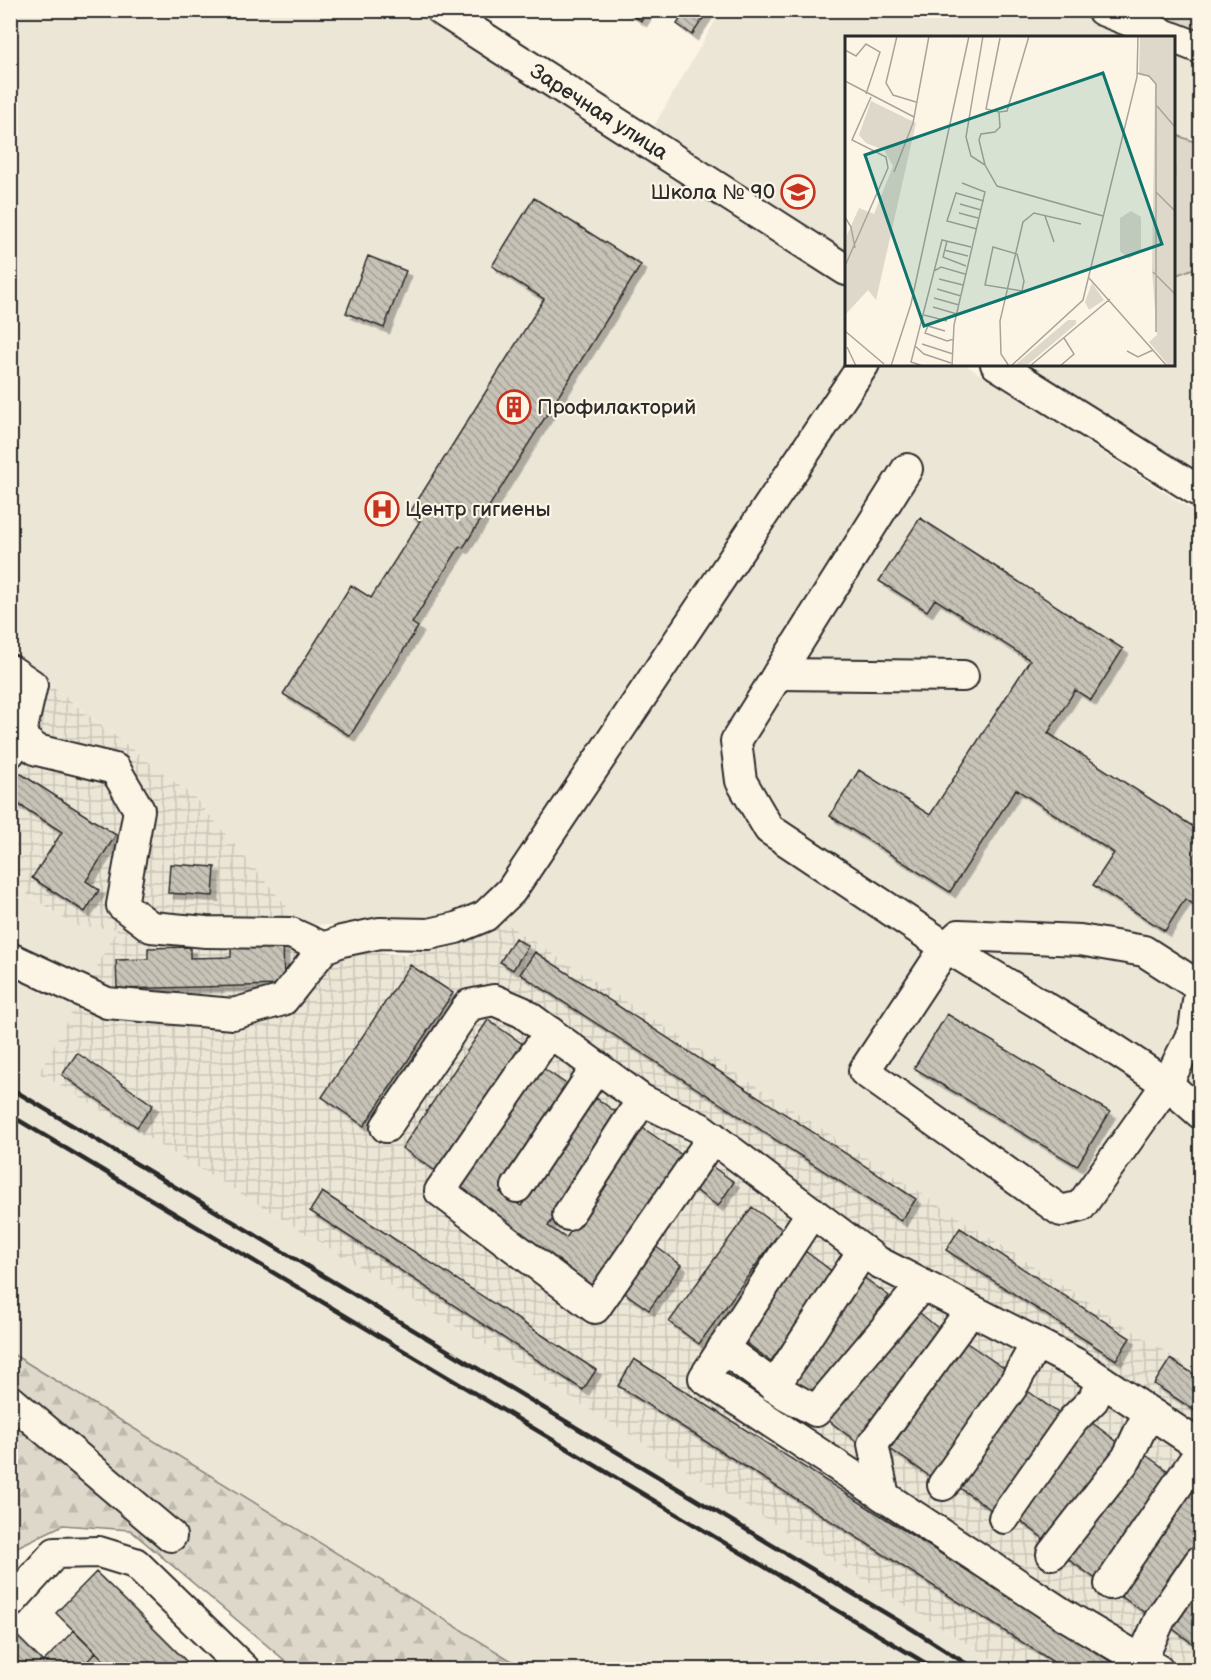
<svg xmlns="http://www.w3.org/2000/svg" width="1211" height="1680" viewBox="0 0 1211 1680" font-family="'Balsamiq Sans',sans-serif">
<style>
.built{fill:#ece6d7}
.industrial{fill:url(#industrial-grid)}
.forest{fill:url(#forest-firs);stroke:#84827a;stroke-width:1.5}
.garden{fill:#ded8ca;stroke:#84827a;stroke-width:1.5}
.building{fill:url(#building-back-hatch);stroke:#2b2b2b;stroke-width:1.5;filter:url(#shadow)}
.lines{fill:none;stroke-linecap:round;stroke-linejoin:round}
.minor-casing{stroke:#2b2b2b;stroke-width:34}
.minor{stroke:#fcf5e5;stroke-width:30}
.rail{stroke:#2b2b2b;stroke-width:4.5}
.labels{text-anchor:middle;stroke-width:4.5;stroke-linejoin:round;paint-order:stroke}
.street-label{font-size:21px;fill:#2b2b2b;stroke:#fcf5e5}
.poi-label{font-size:21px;fill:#2b2b2b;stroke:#fcf5e5;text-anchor:start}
.inset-road{fill:none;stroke:#a8a49b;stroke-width:1.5}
.view{fill:#0f766e;fill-opacity:0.15;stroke:#0f766e;stroke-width:3}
.inset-edge{fill:none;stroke:#2b2b2b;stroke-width:3}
</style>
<defs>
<pattern id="industrial-grid" width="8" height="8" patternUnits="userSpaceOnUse" patternTransform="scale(1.5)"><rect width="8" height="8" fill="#ece6d7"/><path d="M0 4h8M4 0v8" fill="none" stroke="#cbc5b9"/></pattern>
<pattern id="forest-firs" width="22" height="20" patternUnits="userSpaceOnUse" patternTransform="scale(1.5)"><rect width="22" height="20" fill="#ded8ca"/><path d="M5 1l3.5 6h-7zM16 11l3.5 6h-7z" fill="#bfbaae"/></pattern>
<pattern id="building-back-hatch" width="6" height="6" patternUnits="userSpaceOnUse" patternTransform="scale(1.5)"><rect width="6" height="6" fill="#c8c3b7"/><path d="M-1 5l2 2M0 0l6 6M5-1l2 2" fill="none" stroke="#a39f95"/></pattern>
<filter id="shadow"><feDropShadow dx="5.5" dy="5.5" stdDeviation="0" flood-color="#0004"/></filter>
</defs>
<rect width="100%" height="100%" fill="#fcf5e5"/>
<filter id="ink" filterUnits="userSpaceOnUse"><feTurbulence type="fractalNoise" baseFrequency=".0167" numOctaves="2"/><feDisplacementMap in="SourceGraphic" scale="12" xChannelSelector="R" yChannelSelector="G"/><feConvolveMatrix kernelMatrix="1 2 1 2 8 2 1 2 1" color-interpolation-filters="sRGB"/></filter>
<g filter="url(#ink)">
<path class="built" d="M10,11H416L846,285V364L494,892L478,910L404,928L302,924L194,797L11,654Z
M721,11H1078L1147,37L846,38V253L651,131Z
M1174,48L1200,58V474L1025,365L1174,364Z
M874,365H966L1200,515V1374L499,919Z
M10,883L75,926L118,928L40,1073L250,1199L1008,1669H525L11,1353Z"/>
<path class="industrial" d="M10,654L194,797L302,924L341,950L405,955L466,936L499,919L1200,1374V1669H1008L250,1199L39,1073L117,929L75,926L11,883Z"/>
<path class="forest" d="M11,1353L525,1669H295L130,1530L63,1525L11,1550Z"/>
<path class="garden" d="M1078,11H1200V58Z
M1174,134L1200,144V266L1174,276Z"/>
<path class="building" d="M625,10H648L641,21Z
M686,10H701L706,14L692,35L677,24Z
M534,198L641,265L463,548L460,546L412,623L418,627L350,736L283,694L351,585L371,598L420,521L409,514L544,299L492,266Z
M368,256L406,271L384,328L346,313Z
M920,518L1123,649L1091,700L1075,690L1048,733L1200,831V908L1185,899L1165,931L1093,885L1114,853L1016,789L950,892L830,816L859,770L930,815L1030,660L935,599L927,611L879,581Z
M15,770L116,835L86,881L99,890L85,912L32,878L62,832L10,799V776Z
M170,864L215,867L213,896L168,893Z
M283,938L284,985L117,989L116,960L148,959V948L190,947V958L231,957V940Z
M515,938L528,946L513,970L500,962Z
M535,952L916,1199L901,1221L520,974Z
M410,965L453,993L364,1126L322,1097Z
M947,1014L1110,1112L1077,1166L914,1068Z
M488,1020L524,1045L437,1172L402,1148Z
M77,1053L153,1105L137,1127L62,1075Z
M540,1066L572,1088L500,1192L521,1206L596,1098L624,1118L548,1226L566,1238L643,1128L686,1158L594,1289L453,1190Z
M710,1165L734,1182L718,1206L694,1189Z
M322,1192L596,1370L583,1390L310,1211Z
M752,1207L782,1229L699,1344L669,1322Z
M960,1228L1130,1338L1116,1360L946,1250Z
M655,1246L681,1265L649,1310L622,1291Z
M805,1251L833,1272L771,1361L742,1340Z
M862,1276L889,1296L816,1399L789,1380Z
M915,1309L944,1333L858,1443L828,1420Z
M964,1341L1008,1371L934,1479L890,1449Z
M634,1359L1124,1670H1066L618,1386Z
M1170,1359L1200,1378V1414L1154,1384Z
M1025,1389L1061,1415L993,1511L957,1486Z
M1091,1422L1124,1447L1049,1543L1017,1518Z
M1140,1451L1175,1476L1100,1582L1065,1557Z
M1190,1486L1200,1493V1542L1148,1615L1115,1592Z
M96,1572L134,1609L195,1670H114L56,1613Z
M1200,1583V1649L1169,1626Z
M74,1630L96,1652L79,1670H10L11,1630L43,1662Z"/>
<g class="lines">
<defs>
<g id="minor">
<path id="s1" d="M441,10L846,270"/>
<path d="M1102,10L1173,38"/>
<path d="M1174,38L1200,48"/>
<path d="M996,364L1200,492"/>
<path d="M907,469L736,741L741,781L769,829L946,947L1111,1047L1167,1084L1200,1113"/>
<path d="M10,670L32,685L20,737L10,752"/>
<path d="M778,674L963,676"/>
<path d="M20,737L37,750L115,769L139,810L122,905L151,927L206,932L291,933L324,948"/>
<path d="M959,935L1080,940L1144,951L1200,987L1194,1030L1167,1084L1081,1206L1061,1211L864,1071L946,947Z"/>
<path d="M10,958L107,1003L233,1014L283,1000L324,948L342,941L380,933L429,934L456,928L485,916L511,891L864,364"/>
<path d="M550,1032L440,1191L595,1308L713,1137"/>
<path d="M386,1127L469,1005L494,1000L522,1012L642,1100L700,1128L878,1262L1075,1363L1200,1446"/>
<path d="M517,1187L597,1067"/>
<path d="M812,1212L704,1378L1063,1614L1158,1670"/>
<path d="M568,1215L642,1100"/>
<path d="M723,1348L785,1394L816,1411L922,1285"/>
<path d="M774,1387L863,1251"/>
<path d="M10,1400L171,1536"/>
<path d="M943,1485L1012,1387L1036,1344"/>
<path d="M884,1496L873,1444L971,1310"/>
<path d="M1004,1518L1073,1420L1093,1400L1102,1381"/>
<path d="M1052,1554L1127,1458L1142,1426L1155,1416"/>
<path d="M1110,1584L1200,1452"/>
<path d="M10,1603L55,1553L99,1552L135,1563L245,1670"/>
<path d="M1142,1659L1160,1619L1200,1561"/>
</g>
</defs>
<use href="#minor" class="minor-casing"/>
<use href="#minor" class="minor"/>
<path class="rail" d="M10,1088L912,1629L976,1670
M10,1115L937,1670"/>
</g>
</g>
<defs>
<symbol id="school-ring" viewBox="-11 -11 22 22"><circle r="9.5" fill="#fcf5e5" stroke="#c8321e" stroke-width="1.5"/><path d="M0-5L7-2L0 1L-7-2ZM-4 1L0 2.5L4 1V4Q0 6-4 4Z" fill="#c8321e"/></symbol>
<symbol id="building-ring" viewBox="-11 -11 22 22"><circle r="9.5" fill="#fcf5e5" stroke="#c8321e" stroke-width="1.5"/><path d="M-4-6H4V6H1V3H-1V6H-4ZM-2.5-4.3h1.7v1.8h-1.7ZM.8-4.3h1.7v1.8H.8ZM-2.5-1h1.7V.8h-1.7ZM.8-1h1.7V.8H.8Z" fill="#c8321e"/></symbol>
<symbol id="hospital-ring" viewBox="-11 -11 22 22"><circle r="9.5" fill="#fcf5e5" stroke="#c8321e" stroke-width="1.5"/><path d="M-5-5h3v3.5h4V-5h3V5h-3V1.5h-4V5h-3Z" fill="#c8321e"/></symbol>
</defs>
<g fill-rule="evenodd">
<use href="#school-ring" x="779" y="173" width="38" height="38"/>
<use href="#building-ring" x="495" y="388" width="38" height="38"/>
<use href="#hospital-ring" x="363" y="490" width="38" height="38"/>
</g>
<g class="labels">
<g class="street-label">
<text dy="7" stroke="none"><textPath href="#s1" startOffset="188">Заречная улица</textPath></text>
</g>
<g class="poi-label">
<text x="775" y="199" text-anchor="end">Школа № 90</text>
<text x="537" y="414">Профилакторий</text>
<text x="405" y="516">Центр гигиены</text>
</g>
</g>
<g transform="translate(845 36)">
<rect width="330" height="330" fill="#fcf5e5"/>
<path d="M247,247L259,264L244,274L240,266ZM223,284H231V288L181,330H169Z" fill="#ded8ca"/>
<path d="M26,65L71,87L31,264L23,254L0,279L2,199L14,172L29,178L48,130L39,114L21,107L14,99Z" fill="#ded8ca"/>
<path d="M295,0H330V330H324L304,306L312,299L307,236L310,48L304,41L294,39ZM286,175L296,181V215L284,223L275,215V182Z" fill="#ded8ca"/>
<path class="inset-road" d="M52,0L41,47L48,59L71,66M138,0L121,101L126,120L140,129M155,2L141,73L154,76L162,75L184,0M0,14L11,20L21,8L35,16L21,58M292,37L304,40L311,48V296M0,45L69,81M312,70L330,91M154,76L155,91L150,96L136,98L134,104L140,129L152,150L258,180M49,136L68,87L84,0M311,156L330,175M115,168L136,174M114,177L133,182M200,180L209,206M0,181L6,191L10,212M132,193L102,185L111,157L139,165M102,205L98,221L121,230M148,211L172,218L179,245L177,255L140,249ZM99,214L123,220M0,230L43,132L41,121L7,104L26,61M89,235L96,231L120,238M308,236L330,258M244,242L322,330M94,243L118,249M92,253L116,260M89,262L114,269M88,271L112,278M79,279L102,285M0,295L39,328M100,295L83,290L80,297L102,305L109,303M77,308L108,318M70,310L79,318L106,327M2,311L11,330M282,315L293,321L308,314M46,330L66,268L124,0M78,330L66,326L97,204L126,211M107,330L109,289L140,156L117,147M164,330L156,318L155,285L178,186L189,177L236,188M166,330L238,264L292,41L293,0M185,330L265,263M215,330L229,318L219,302"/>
<path class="view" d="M258,37L317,208L79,290L20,119Z"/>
<rect width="330" height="330" class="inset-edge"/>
</g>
<rect width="1211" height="1680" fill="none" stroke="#fcf5e5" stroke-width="36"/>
<rect x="18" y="18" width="1175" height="1644" fill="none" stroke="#2b2b2b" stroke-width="2" filter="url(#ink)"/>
</svg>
